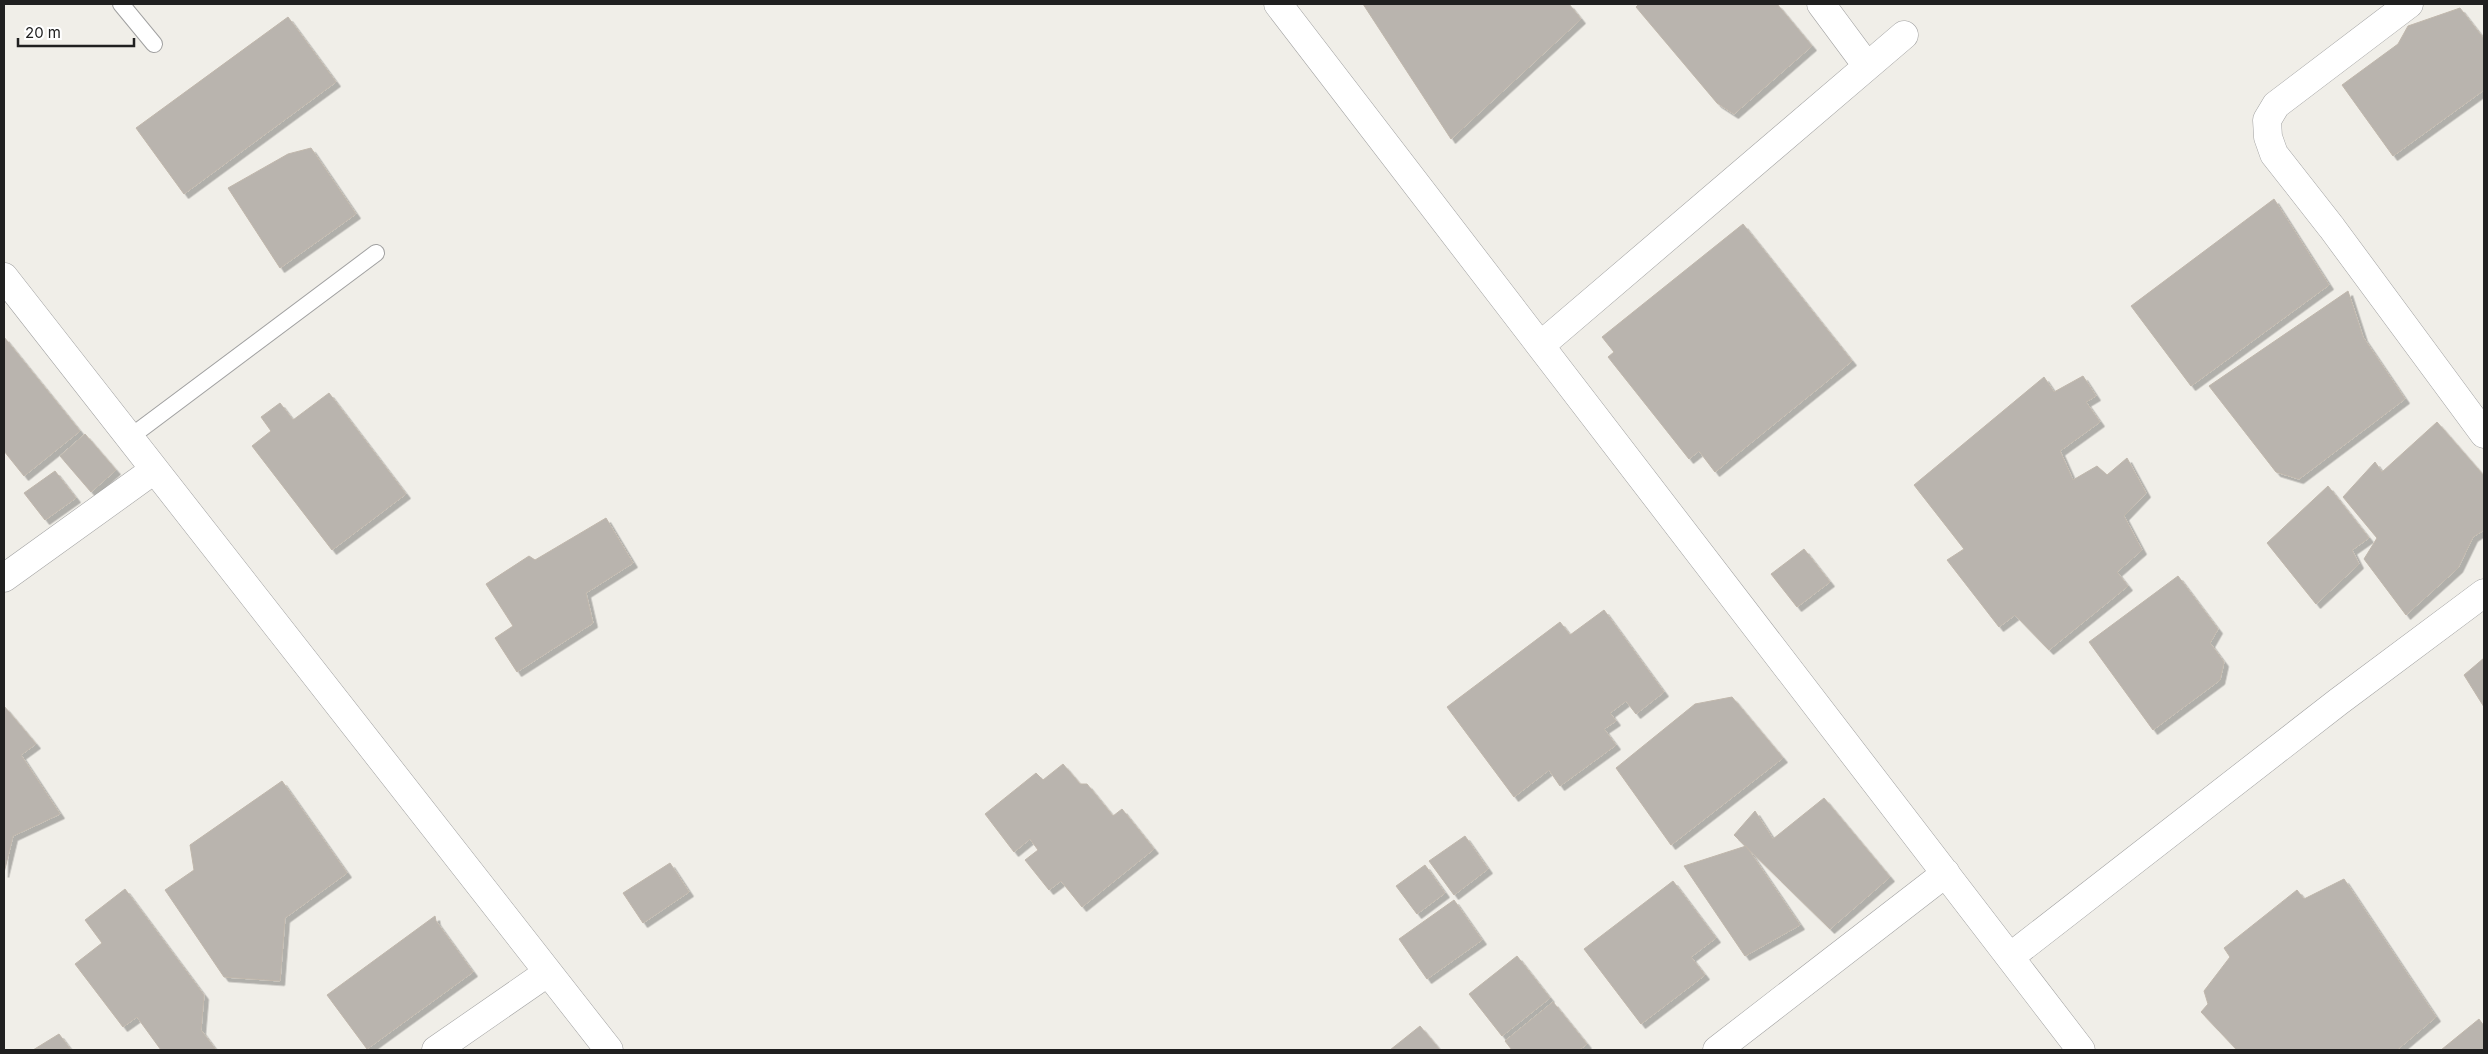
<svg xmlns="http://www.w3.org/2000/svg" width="2488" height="1054" viewBox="0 0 2488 1054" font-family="Inter,sans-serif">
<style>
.building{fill:#b9b4ae;stroke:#c0b7ac;filter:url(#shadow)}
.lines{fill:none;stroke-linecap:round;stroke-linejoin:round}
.service-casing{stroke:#a1a1a1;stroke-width:18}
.minor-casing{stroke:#a1a1a1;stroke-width:29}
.service{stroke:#fff;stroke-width:16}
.minor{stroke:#fff;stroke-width:28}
</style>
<defs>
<filter id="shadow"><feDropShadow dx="4.5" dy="4.5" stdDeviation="0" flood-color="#0004"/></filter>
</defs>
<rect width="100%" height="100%" fill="#f0eee8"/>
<path class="building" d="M1363,4H1569L1581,19L1451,139Z
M1639,4H1777L1812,46L1734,114L1717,103L1636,7Z
M2460,8L2484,39V90L2393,156L2342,85L2398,44L2408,26Z
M288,17L336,82L184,194L136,128Z
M311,148L356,214L280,268L228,188L288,154Z
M2274,199L2329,285L2191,386L2131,306Z
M1743,224L1852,361L1715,472L1699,451L1689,459L1608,357L1614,352L1602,337Z
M2348,291L2363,337L2405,399L2299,479L2276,472L2209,386Z
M4,337L80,431L24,476L4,451Z
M2083,376L2096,396L2086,402L2100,422L2060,451L2073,480L2097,466L2107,475L2127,458L2146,493L2124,516L2142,550L2117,572L2128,586L2049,650L2015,615L1999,627L1947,560L1964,549L1914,485L2044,377L2054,392Z
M329,393L406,494L332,550L252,446L271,431L261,417L280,403L293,420Z
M2437,422L2484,476V530L2473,537L2458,568L2406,615L2364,559L2377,538L2343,497L2375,462L2382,472Z
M85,434L116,470L91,492L60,456Z
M55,471L76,498L45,520L24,493Z
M2328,486L2369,538L2352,550L2359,564L2316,604L2267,543Z
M606,518L633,563L586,593L593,623L517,672L495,638L513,626L486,584L529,556L535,560Z
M1804,549L1830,582L1797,607L1771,574Z
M2178,576L2218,629L2210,643L2224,662L2220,680L2153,730L2089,642Z
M1604,610L1664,692L1636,714L1626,701L1610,713L1616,721L1604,729L1616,745L1560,786L1549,770L1514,797L1447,707L1560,622L1570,635Z
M2484,658V707L2464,675Z
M1732,697L1783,758L1671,845L1616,768L1695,704Z
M4,706L36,744L21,755L60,814L13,836L4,873Z
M1063,764L1080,784H1087L1113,816L1122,809L1154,849L1082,907L1061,881L1049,890L1025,860L1038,850L1030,839L1014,852L985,814L1036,773L1043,780Z
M282,781L347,873L285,918L280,981L224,977L165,890L194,870L190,845Z
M1824,798L1890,877L1830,929L1734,835L1755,811L1773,839Z
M1465,836L1488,869L1454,895L1429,861Z
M1746,846L1800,925L1745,956L1684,866Z
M670,863L689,892L643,923L623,893Z
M1425,865L1445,893L1417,914L1396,886Z
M2344,879L2436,1017L2397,1050H2237L2201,1012L2208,1004L2204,991L2230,957L2224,948L2297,890L2304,899Z
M1673,881L1716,938L1691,957L1705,975L1641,1024L1584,949Z
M125,889L204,995L201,1030L216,1050H161L137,1017L123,1027L75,964L102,943L85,920Z
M1454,900L1482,940L1427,979L1399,939Z
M435,916L436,921L473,972L367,1049L327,995Z
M1517,956L1550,998L1502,1036L1469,994Z
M1553,1002L1587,1044L1579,1050H1512L1505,1041Z
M2479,1019L2484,1026V1050H2441Z
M1420,1026L1440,1050H1390Z
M59,1034L71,1050H33Z"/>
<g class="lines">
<defs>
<path id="service" d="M121,4L154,44
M129,438L376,253"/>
<path id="minor" d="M1278,4L2081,1050
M1821,4L1867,66
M2409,4L2276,105L2267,120L2268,137L2274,154L2332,228L2484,434
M4,277L609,1050
M1541,345L1904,35
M4,578L154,470
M2010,957L2338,702L2484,593
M436,1050L547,973
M1717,1050L1946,873"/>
</defs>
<use href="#service" class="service-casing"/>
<use href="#minor" class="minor-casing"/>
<use href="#service" class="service"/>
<use href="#minor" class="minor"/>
</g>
<rect width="2488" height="1054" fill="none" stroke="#202020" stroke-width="10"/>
<path d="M18 38v8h116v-8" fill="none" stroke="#202020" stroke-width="2.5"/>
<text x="25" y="38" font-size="15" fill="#202020" stroke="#ffffff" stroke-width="4" paint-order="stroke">20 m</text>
</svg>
